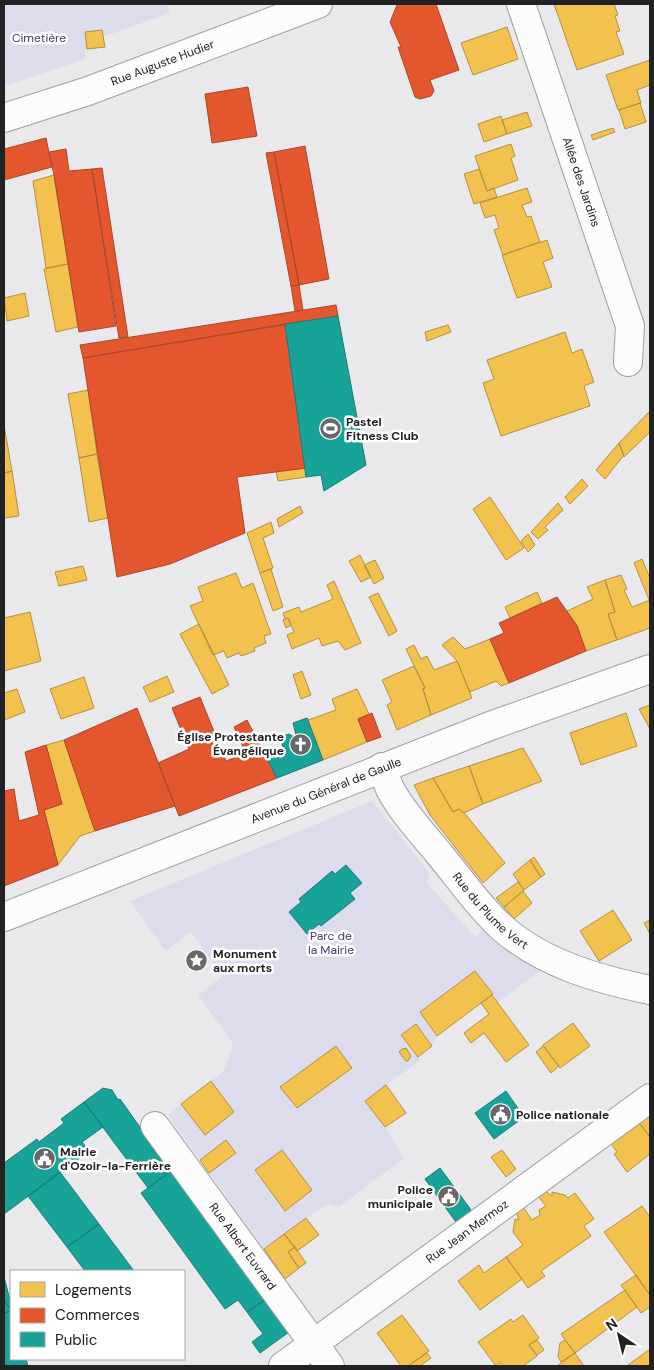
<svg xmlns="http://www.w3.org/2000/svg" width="654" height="1370" viewBox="0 0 654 1370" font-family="'DM Sans',sans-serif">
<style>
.green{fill:#dddced}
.homes{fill:#f2c14e;stroke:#b49141}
.shops{fill:#e4572e;stroke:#aa472b}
.public{fill:#17a398;stroke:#1a7c75}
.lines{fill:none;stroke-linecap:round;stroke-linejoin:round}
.street-casing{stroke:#9e9ea0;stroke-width:30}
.secondary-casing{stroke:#9e9ea0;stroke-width:30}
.street{stroke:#fcfcfc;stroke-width:28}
.secondary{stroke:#fcfcfc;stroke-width:28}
.labels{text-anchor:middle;stroke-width:5;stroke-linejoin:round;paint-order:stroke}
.park-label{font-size:12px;fill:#423973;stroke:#fff}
.street-label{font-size:12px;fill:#222224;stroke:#fff}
.poi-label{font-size:12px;font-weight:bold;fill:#222224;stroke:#fff;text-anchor:start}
</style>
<rect width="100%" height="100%" fill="#e9e9eb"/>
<path class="green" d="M4,4H168L169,13L103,37L105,47L85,50V59L4,86Z
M372,801L431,875L426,882L475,937L485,929L542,970L498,1002L475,971L420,1012L437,1036L432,1046L418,1057L420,1060L366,1101L385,1127L404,1158L339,1207L328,1204L306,1218L264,1249L168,1115L224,1071L233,1043L198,995L223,976L191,932L166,951L130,901Z"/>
<path class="homes" d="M554,4H614L618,15L615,16L620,31L616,32L624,54L577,70Z
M507,27L518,59L473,75L461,43Z
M102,30L105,47L87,49L85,32Z
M650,60V85L637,90L641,103L618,110L606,75Z
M640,103L646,122L625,129L619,110Z
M527,112L532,126L507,134L502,120Z
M501,116L507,134L484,142L478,124Z
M613,128L615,132L593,140L591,135Z
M511,144L515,156L511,158L518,180L487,191L475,156Z
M479,169L487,191L494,188L497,197L474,204L464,174Z
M54,175L68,264L46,268L33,181Z
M527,188L532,202L522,205L527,217L531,216L540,242L503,255L494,230L499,228L495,215L485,218L480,203Z
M547,240L553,258L543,262L552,287L517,298L502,255Z
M68,264L78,327L56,332L44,269Z
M25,293L29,316L7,321L4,298Z
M448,325L451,332L427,341L425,332Z
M565,332L572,353L582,349L594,382L584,386L590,406L501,436L483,383L494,379L487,360Z
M88,390L97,454L79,458L68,394Z
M650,411V432L624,457L619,443Z
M4,425L12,471L4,473Z
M619,443L624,455L605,479L596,470Z
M97,454L108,518L89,522L79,458Z
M306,468V477L278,481L276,471Z
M12,471L19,516L4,518V473Z
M582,479L588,486L570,504L565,497Z
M490,497L524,548L506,560L473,509Z
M558,503L563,510L545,527L548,530L538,539L531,532Z
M300,506L303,513L279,527L277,519Z
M271,522L274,533L263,538L273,568L260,573L247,533Z
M528,534L535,545L528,552L521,541Z
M360,555L371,577L361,582L349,561Z
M642,559L650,578V602L634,563Z
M375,560L384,578L374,584L364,565Z
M83,566L87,580L59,586L55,572Z
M271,569L283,607L273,611L260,573Z
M236,573L242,588L253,583L271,634L264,636L266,643L254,648L255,651L241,656L239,653L227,658L224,651L213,655L190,606L203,601L198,587Z
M621,575L627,589L624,590L632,607L650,600V628L617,640L608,614L615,612L605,580Z
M605,580L615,612L608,614L617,640L586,651L577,626L567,611L593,599L587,587Z
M334,581L361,643L345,650L338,641L322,646L319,638L292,649L287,635L294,632L288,618L285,619L283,613L299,607L301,612L333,599L327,585Z
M537,592L542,603L510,618L505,607Z
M378,593L397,631L389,636L369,597Z
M30,612L41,661L4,671V618Z
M288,618L291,625L286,628L283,620Z
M199,624L229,685L212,694L180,634Z
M453,637L465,649L490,639L509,683L501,686L496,681L470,692L457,661L442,645Z
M414,645L421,659L427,656L434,670L457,661L472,698L431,715L423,689L425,688L406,649Z
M414,666L425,688L423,689L431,715L397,730L387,705L392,702L382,680Z
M302,671L311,695L301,699L293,675Z
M167,676L174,692L150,702L143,687Z
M84,677L94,708L61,719L50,689Z
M17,689L25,712L4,720V693Z
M357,689L369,714L358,719L367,742L323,760L308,720L336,710L332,699Z
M650,705V729L639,709Z
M626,713L637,746L581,765L570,733Z
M64,740L95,831L80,836L58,865L44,810L62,804L46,745Z
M523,748L542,781L483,804L469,766Z
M469,766L483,804L464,813L459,809L453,812L433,778Z
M433,778L453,812L459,809L466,815L505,863L483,883L430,815L414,785Z
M534,857L545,874L541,877L530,860Z
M530,860L541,877L524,890L513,874Z
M518,882L524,890L504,907L496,898Z
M523,891L532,903L514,919L504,907Z
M613,910L632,940L599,961L580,931Z
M650,920V934L644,923Z
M475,971L493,994L437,1036L420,1012Z
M492,995L529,1045L506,1062L484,1033L471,1043L464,1033L489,1014L481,1003Z
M573,1023L590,1046L560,1068L543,1045Z
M416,1024L432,1046L418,1057L401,1035Z
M336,1046L352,1068L297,1108L280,1087Z
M543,1046L559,1066L551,1073L536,1052Z
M406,1048L411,1056L408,1061H406L399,1052L402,1049Z
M211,1081L234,1112L205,1135L181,1104Z
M386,1085L406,1113L385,1127L365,1101Z
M650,1111V1137L637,1120Z
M637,1120L650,1137V1154L627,1172L614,1154L617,1152L609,1141Z
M226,1140L236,1153L209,1173L200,1160Z
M282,1150L312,1190L285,1211L255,1170Z
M502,1150L516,1169L506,1177L491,1157Z
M545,1191L552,1196V1192L565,1195L568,1198L575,1193L594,1219L584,1226L591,1236L541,1271L545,1276L528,1288L506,1257L523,1245L513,1232L515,1219L519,1220L516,1212L523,1207L532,1220L540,1215L539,1210L546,1206L538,1196Z
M642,1206L650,1217V1295L604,1232Z
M306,1218L319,1235L297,1251L284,1234Z
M284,1234L295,1247L288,1252L299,1268L285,1279L264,1249Z
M295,1247L306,1263L299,1268L288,1252Z
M506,1257L522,1279L480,1310L458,1281L479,1265L484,1273Z
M636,1275L650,1295V1307L641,1313L621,1285Z
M625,1290L637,1307L575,1353L561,1334Z
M402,1315L429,1351L408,1366H401L377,1333Z
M523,1315L539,1338L529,1345L537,1356L523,1366H503L500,1363L496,1366L478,1342L511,1319L513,1322Z
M537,1340L544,1350L537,1355L529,1345Z
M565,1340L575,1353L561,1362L558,1357L560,1343Z
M650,1349V1366H629L628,1365Z
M427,1353L431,1358L420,1366H408Z
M575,1353L584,1366H557Z"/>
<path class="shops" d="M400,4H436L459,70L430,80L434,91L431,96L420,99L415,97L398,47H401L390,22L397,5Z
M248,87L257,136L212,143L205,94Z
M46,138L52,167L4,180V149Z
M305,146L329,279L299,285L274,152Z
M66,149L69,171L92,169L116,326L79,332L54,175L49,152Z
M274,152L299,285L291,286L266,153Z
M102,168L128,337L119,338L92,169Z
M299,285L303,310L295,311L291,286Z
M336,305L338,316L83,358L80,345Z
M285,324L306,468L237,477L245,533L170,564L117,577L83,358Z
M557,597L577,626L586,651L509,683L490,639L504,633L499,623Z
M200,697L226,761L246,753L234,727L247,720L277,778L179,816L158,763L189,749L172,708Z
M137,708L175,806L95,831L64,740Z
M372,713L381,737L367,742L358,719Z
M46,745L62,804L44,810L58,865L4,886V791L14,789L19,821L39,815L25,752Z"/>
<path class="public" d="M338,316L366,465L324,491L321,475L306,477L285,324Z
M307,718L323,760L277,778L265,755L283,748L281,740L283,736L289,734L294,737L296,735L293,723Z
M346,865L362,883L350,893L355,899L321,926L319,924L307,934L289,912L301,902L299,899L332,871L335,874Z
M103,1088L112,1090L118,1100L120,1099L171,1171L148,1188L84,1102Z
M506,1091L524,1117L494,1139L475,1113Z
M84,1102L103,1127L82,1142L89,1151L4,1214V1169L6,1167L4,1163L37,1139L39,1142L64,1123L61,1119Z
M440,1168L474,1214L458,1225L425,1179Z
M171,1171L266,1299L247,1312L238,1300L225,1309L141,1193Z
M60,1172L99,1224L67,1247L28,1196Z
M99,1224L134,1271H85L67,1247Z
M4,1277L11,1304V1359H26L28,1366H4V1314L11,1310L4,1300Z
M266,1299L289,1332L260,1353L252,1342L263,1334L247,1312Z
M4,1300L11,1310L4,1314Z"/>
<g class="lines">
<defs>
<g id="street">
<path id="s1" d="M521,4L630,326L628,362"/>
<path id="s2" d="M4,118L88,91L318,4"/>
<path id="s3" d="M382,767C385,774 387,782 390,789C403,813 423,834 440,855C459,878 477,904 499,925C540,963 597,979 650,990"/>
<path id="s4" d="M155,1126L330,1366"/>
<path id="s5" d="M283,1366L650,1098"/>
</g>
<g id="secondary">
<path id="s6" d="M4,917L490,726L650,669"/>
</g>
</defs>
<use href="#street" class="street-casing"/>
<use href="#secondary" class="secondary-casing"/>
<use href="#street" class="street"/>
<use href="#secondary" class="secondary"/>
</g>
<defs>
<symbol id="stadium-disc" viewBox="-11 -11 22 22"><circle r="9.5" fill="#68686a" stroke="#fff"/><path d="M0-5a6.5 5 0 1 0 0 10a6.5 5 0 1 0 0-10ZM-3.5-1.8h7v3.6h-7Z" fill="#fff"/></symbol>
<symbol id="church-disc" viewBox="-11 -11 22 22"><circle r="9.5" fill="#68686a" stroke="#fff"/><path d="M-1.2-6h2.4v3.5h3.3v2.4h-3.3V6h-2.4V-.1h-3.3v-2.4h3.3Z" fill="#fff"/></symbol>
<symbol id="sight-disc" viewBox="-11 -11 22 22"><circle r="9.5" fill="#68686a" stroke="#fff"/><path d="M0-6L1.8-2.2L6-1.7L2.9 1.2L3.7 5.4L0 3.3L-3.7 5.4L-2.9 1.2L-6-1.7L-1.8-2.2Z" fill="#fff"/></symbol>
<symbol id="civic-disc" viewBox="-11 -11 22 22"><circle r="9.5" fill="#68686a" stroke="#fff"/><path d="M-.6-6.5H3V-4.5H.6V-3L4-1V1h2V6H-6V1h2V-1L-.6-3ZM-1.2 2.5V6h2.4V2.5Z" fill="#fff"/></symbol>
</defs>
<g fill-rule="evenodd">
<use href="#stadium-disc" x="318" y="416" width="25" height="25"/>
<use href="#church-disc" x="288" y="732" width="25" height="25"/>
<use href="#sight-disc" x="184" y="948" width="25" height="25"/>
<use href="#civic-disc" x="488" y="1102" width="25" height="25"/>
<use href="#civic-disc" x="32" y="1146" width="25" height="25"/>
<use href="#civic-disc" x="436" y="1184" width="25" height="25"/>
</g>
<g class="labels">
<g class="park-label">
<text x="39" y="42">Cimetière</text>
<text x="331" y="940">Parc de<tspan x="331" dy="14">la Mairie</tspan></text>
</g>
<g class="street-label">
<text dy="4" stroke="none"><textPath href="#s2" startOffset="168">Rue Auguste Hudier</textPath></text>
<text dy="4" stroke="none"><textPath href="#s1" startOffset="188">Allée des Jardins</textPath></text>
<text dy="4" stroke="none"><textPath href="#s6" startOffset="346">Avenue du Général de Gaulle</textPath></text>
<text dy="4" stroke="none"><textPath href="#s3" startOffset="182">Rue du Plume Vert</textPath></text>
<text dy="4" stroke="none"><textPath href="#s5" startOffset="228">Rue Jean Mermoz</textPath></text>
<text dy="4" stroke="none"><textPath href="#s4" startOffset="149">Rue Albert Euvrard</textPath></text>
</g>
<g class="poi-label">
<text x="346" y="426">Pastel<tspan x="346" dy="14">Fitness Club</tspan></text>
<text x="284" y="741" text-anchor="end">Église Protestante<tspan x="284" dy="14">Évangélique</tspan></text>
<text x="213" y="958">Monument<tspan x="213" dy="14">aux morts</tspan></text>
<text x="516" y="1119">Police nationale</text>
<text x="60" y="1156">Mairie<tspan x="60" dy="14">d'Ozoir-la-Ferrière</tspan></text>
<text x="433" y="1194" text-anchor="end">Police<tspan x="433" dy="14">municipale</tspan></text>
</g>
</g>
<rect width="654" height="1370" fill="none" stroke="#222224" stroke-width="10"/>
<rect x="10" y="1270" width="175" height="90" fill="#ffffff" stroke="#a7a7a7"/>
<rect x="20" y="1282" width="25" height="15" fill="#f2c14e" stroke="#a7a7a7"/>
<text x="55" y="1295" font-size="15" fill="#222224">Logements</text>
<rect x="20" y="1308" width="25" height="15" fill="#e4572e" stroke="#a7a7a7"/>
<text x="55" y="1320" font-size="15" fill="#222224">Commerces</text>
<rect x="20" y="1332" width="25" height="15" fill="#17a398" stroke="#a7a7a7"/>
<text x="55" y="1345" font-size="15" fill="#222224">Public</text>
<g transform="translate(619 1335) rotate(325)" stroke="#ffffff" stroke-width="4" paint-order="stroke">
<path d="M0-4L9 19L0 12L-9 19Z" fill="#222224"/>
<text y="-8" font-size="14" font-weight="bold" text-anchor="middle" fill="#222224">N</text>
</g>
</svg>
